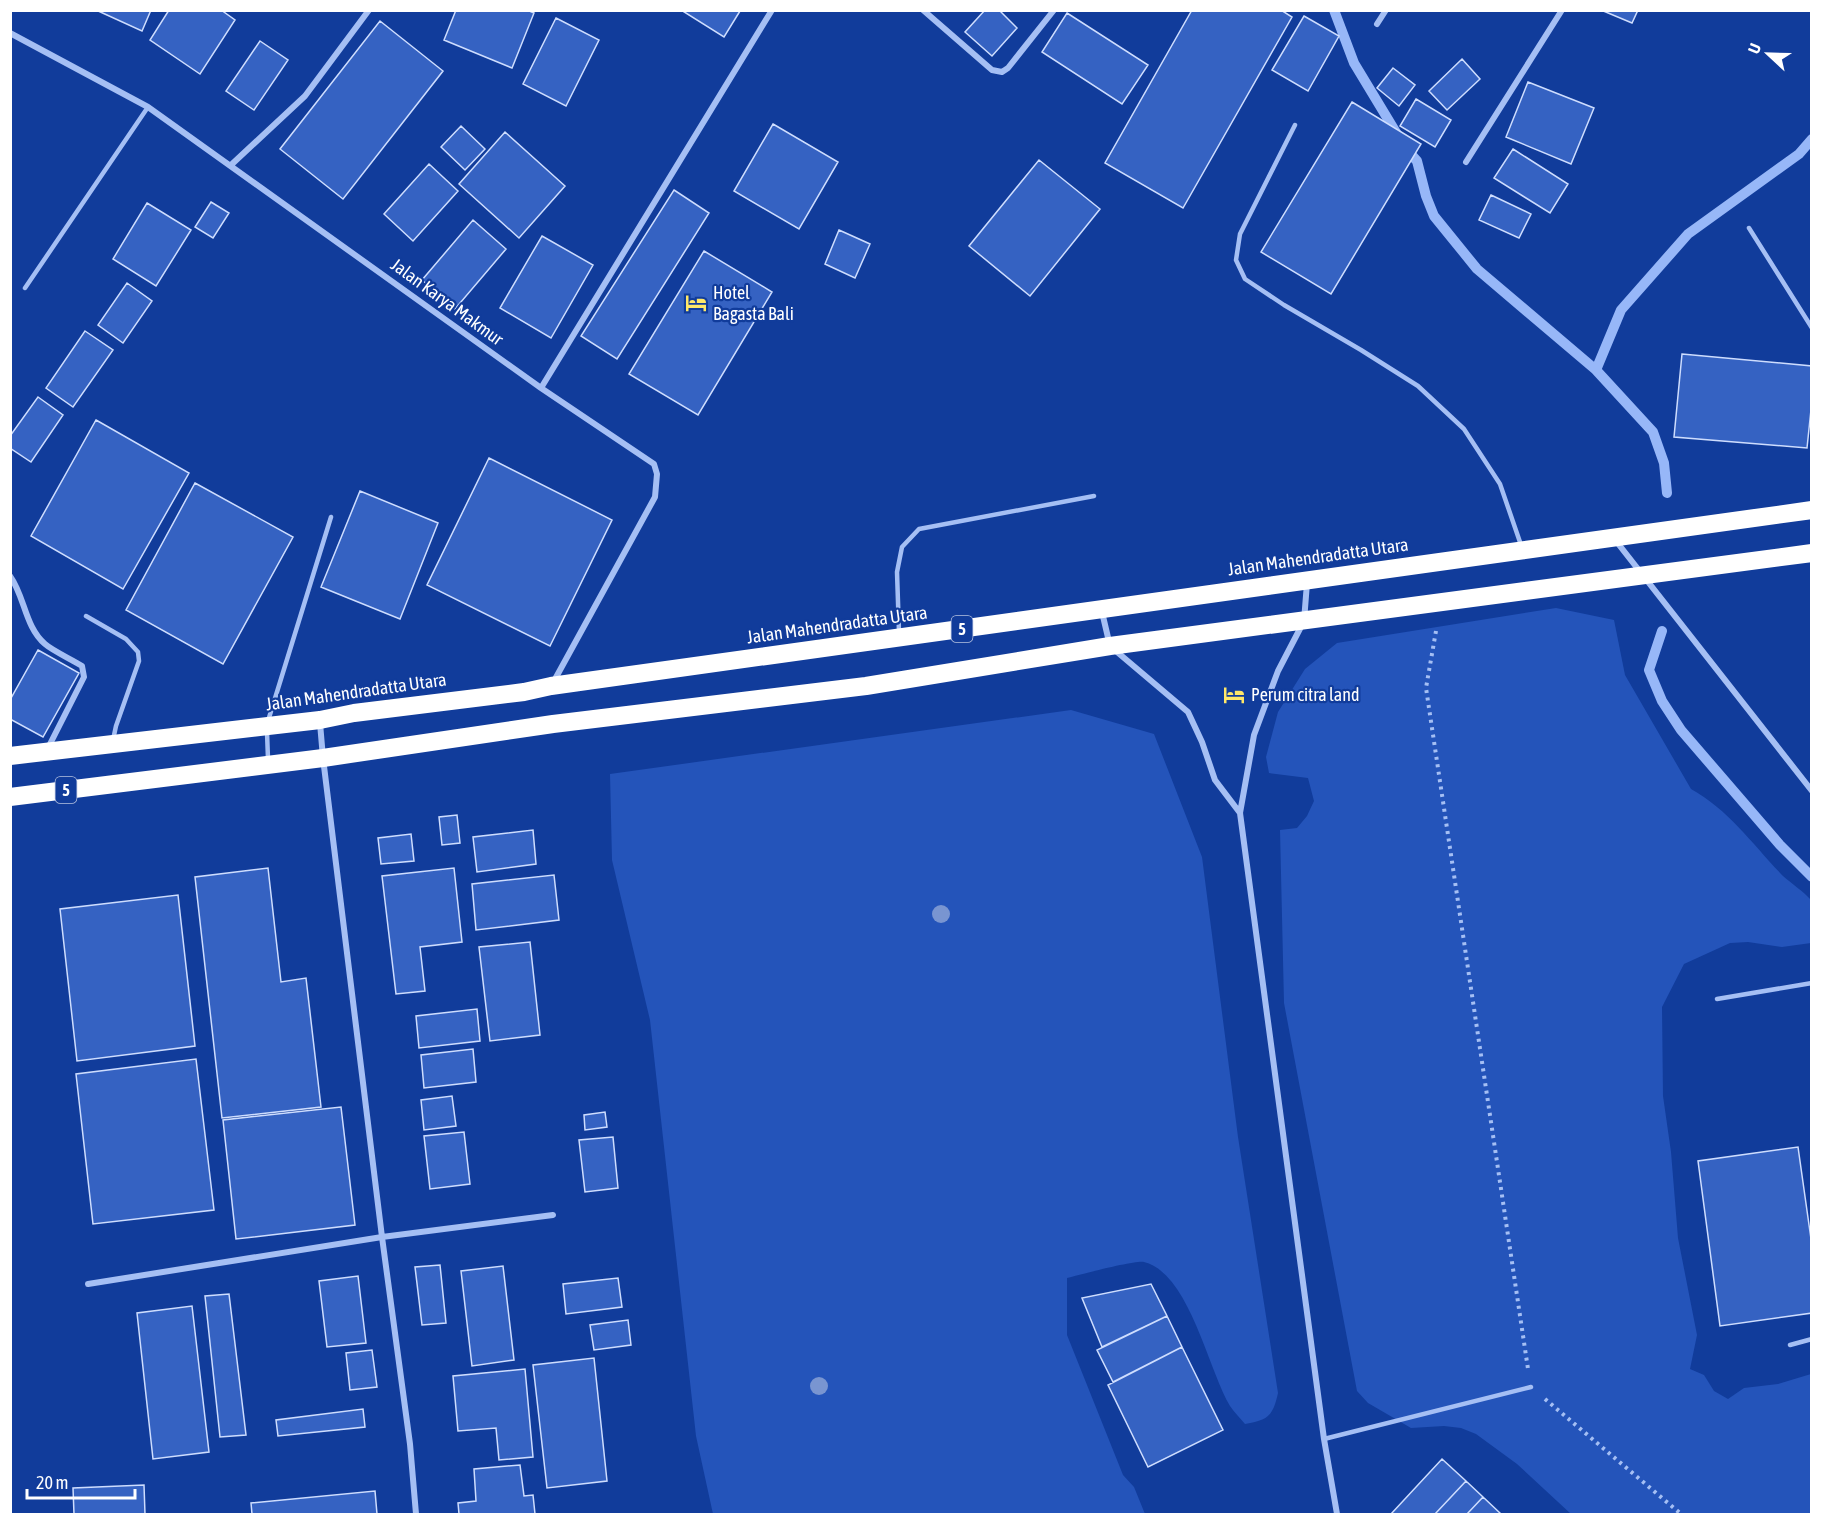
<svg xmlns="http://www.w3.org/2000/svg" width="1822" height="1525" viewBox="0 0 1822 1525" font-family="'Asap Condensed',sans-serif">
<style>
.green{fill:#2454ba}
.lines{fill:none;stroke-linecap:round;stroke-linejoin:round}
.stream{stroke:#97b7f8;stroke-width:10}
.building{fill:#3562c2;stroke:#ceddfe;stroke-width:1.5}
.path{stroke:#a5bff4;stroke-width:4;stroke-dasharray:3 4.5;stroke-linecap:butt}
.lane{stroke:#a5bff4;stroke-width:4.5}
.street{stroke:#a5bff4;stroke-width:6}
.highway{stroke:#fff;stroke-width:18}
.tree{fill:#7995d1}
.labels{text-anchor:middle;stroke-width:4.5;stroke-linejoin:round;paint-order:stroke}
.shield{fill:#113c9b;stroke:#b8c4e1;stroke-width:1.5}
.shield-label{font-size:16px;font-weight:bold;fill:#fff}
.poi-label{font-size:18px;fill:#fff;stroke:#113c9b;text-anchor:start}
.street-label{font-size:18px;fill:#fff;stroke:#113c9b}
</style>
<rect width="100%" height="100%" fill="#113c9b"/>
<path class="green" d="M1556,608L1614,620L1625,675L1691,789C1729,810 1753,845 1783,876C1792,884 1803,891 1811,900V943L1782,947L1748,942L1730,943L1684,964L1662,1007L1663,1096L1671,1152L1678,1238L1697,1335L1690,1369L1704,1375L1714,1391L1728,1399L1744,1388L1778,1384L1811,1374V1514H1571L1517,1464L1476,1434L1461,1428L1444,1426L1411,1428L1368,1403L1357,1391L1284,1003L1280,830L1297,828L1307,816L1314,801L1308,778L1269,773L1266,757L1278,712L1305,669L1337,643Z
M1071,710L1154,734L1202,857L1238,1137L1278,1393C1273,1416 1268,1420 1245,1424C1240,1418 1234,1412 1230,1406C1208,1369 1189,1273 1144,1262C1135,1260 1079,1275 1067,1278V1335L1123,1475L1134,1487L1145,1514H713L696,1436L650,1020L612,860L610,774Z"/>
<g class="lines">
<path class="stream" d="M1334,10L1354,63L1406,149L1417,161L1426,196L1434,216L1477,269L1596,370L1653,432L1664,463L1667,493
M1596,370L1621,310L1688,234L1799,154L1812,139
M1662,631L1649,670L1662,701L1681,730L1780,845L1812,877"/>
</g>
<path class="building" d="M96,10H151L142,31Z
M169,10H221L235,20L200,74L150,40Z
M456,10H527L534,13L512,68L444,40Z
M681,10H739L740,11L724,37Z
M985,10H999L1017,28L992,56L965,32Z
M1192,10H1281L1292,17L1183,208L1105,163Z
M1601,10H1638L1632,23Z
M1067,13L1148,65L1122,104L1042,52Z
M1304,16L1339,36L1308,91L1272,70Z
M556,18L599,40L566,106L523,84Z
M380,21L443,71L343,199L280,149Z
M260,41L288,60L254,110L226,91Z
M1462,59L1480,79L1447,110L1429,91Z
M1393,68L1415,85L1399,106L1377,88Z
M1528,82L1594,108L1571,164L1506,137Z
M1416,99L1451,120L1435,147L1400,126Z
M1352,102L1421,144L1331,294L1261,252Z
M773,124L838,162L799,229L734,191Z
M461,126L485,149L465,170L441,147Z
M505,132L565,186L519,238L459,184Z
M1513,149L1568,184L1550,213L1494,178Z
M1039,160L1100,209L1030,296L969,246Z
M429,164L458,191L413,241L384,214Z
M674,190L709,213L617,359L581,336Z
M1491,195L1531,214L1519,238L1479,220Z
M211,202L229,213L213,238L195,227Z
M147,203L191,230L156,286L113,259Z
M473,220L506,249L455,309L422,280Z
M839,230L870,244L855,278L825,264Z
M542,236L593,265L551,338L500,308Z
M704,251L772,292L698,415L629,374Z
M127,283L152,301L123,343L98,325Z
M85,331L113,350L73,407L46,388Z
M1682,354L1812,366V400L1807,448L1674,437Z
M38,397L63,415L31,462L10,448V436Z
M96,420L189,473L123,589L31,536Z
M489,458L612,520L550,646L427,585Z
M195,483L293,537L223,664L126,610Z
M360,491L438,523L400,619L321,587Z
M38,650L79,673L43,737L10,719V700Z
M457,815L460,843L442,845L439,817Z
M533,830L536,864L477,872L473,837Z
M411,834L414,861L381,864L378,838Z
M268,868L281,982L306,978L321,1107L222,1118L195,877Z
M454,868L462,942L420,947L425,991L396,994L382,876Z
M554,875L559,920L476,930L472,884Z
M178,895L195,1046L77,1061L60,909Z
M530,942L540,1035L490,1041L479,947Z
M477,1009L480,1041L419,1048L416,1016Z
M473,1049L476,1082L424,1088L421,1055Z
M196,1059L214,1210L93,1224L76,1074Z
M452,1096L456,1126L424,1130L421,1100Z
M341,1107L355,1225L236,1239L223,1120Z
M605,1112L607,1127L585,1130L584,1115Z
M464,1132L470,1184L430,1189L424,1136Z
M613,1137L618,1188L585,1192L579,1140Z
M1798,1147L1812,1246V1313L1720,1326L1698,1161Z
M440,1265L446,1323L422,1325L415,1267Z
M503,1266L514,1360L472,1366L461,1271Z
M358,1276L366,1343L327,1347L319,1281Z
M618,1278L622,1307L566,1314L563,1284Z
M1151,1284L1167,1316L1102,1347L1082,1298Z
M229,1294L246,1435L220,1437L205,1296Z
M192,1306L209,1452L153,1459L137,1313Z
M1167,1316L1182,1347L1113,1382L1097,1350Z
M628,1320L631,1345L594,1350L590,1325Z
M1182,1347L1223,1430L1148,1467L1108,1385Z
M372,1350L377,1387L350,1390L346,1353Z
M594,1358L607,1481L547,1488L533,1365Z
M525,1369L533,1457L499,1460L496,1428L458,1431L453,1376Z
M363,1409L365,1427L278,1436L276,1420Z
M1442,1459L1466,1481L1435,1514H1391Z
M520,1465L524,1496L533,1495L535,1514H459L458,1503L476,1501L474,1469Z
M1466,1481L1483,1497L1467,1514H1435Z
M144,1485L145,1514H74L73,1488Z
M375,1491L377,1514H252L251,1503Z
M1483,1497L1501,1514H1467Z"/>
<g class="lines">
<path class="path" d="M1436,631L1426,688L1528,1369
M1545,1399L1681,1514"/>
<path class="lane" d="M1295,125L1240,234L1236,260L1245,279L1284,305L1361,350L1418,386L1464,429L1500,484L1521,545
M1749,228L1812,328
M25,288L148,107
M86,616L126,639L138,652L139,661L116,726L113,740
M899,632L897,572L902,547L919,529L1094,496
M268,721L331,517
M267,732L268,759
M1717,999L1812,983
M1790,1345L1812,1339
M1324,1439L1531,1387"/>
<path class="street" d="M923,10L992,70L1002,72L1008,68L1054,10
M1377,24L1386,10
M10,33L148,107L541,388L654,464L657,474L655,497L554,681
M1466,162L1562,10
M231,165L305,96L369,10
M541,388L772,10
M1616,541L1812,791
M10,576C25,597 25,627 45,644C53,651 71,659 82,666L84,677L48,748
M1307,583L1304,621L1278,671L1254,735L1240,813L1324,1439L1337,1514
M1102,612L1110,646L1188,712L1202,742L1215,780L1240,813
M320,723L323,758L382,1237L410,1444L416,1514
M88,1284L382,1237L553,1215"/>
<path class="highway" d="M10,756L320,720L354,713L524,692L551,686L1812,510
M10,797L323,758L553,724L866,686L1110,646L1812,553"/>
</g>
<g class="tree">
<circle cx="941" cy="914" r="9"/>
<circle cx="819" cy="1386" r="9"/>
</g>
<defs>
<symbol id="hotel-bare" viewBox="-9 -9 18 18"><path d="M-6-4.5h1.5V1H6V5H4.5V3h-9V5H-6ZM-4 0a1.8 1.8 0 1 1 3.6 0ZM.5 0V-2.5h3Q6-2.5 6 0Z" fill="#ffe768" stroke="#113c9b" stroke-width="2.5" paint-order="stroke"/></symbol>
</defs>
<g fill-rule="evenodd">
<use href="#hotel-bare" x="681" y="288" width="30" height="30"/>
<use href="#hotel-bare" x="1219" y="680" width="30" height="30"/>
</g>
<g class="labels">
<g class="shield">
<rect x="951.5" y="616" width="21" height="26" rx="4.5"/>
<rect x="55.5" y="777" width="21" height="26" rx="4.5"/>
</g>
<g class="shield-label">
<text x="962" y="635">5</text>
<text x="66" y="796">5</text>
</g>
<g class="poi-label">
<text x="713" y="299">Hotel<tspan x="713" dy="21">Bagasta Bali</tspan></text>
<text x="1251" y="701">Perum citra land</text>
</g>
<g class="street-label">
<text transform="translate(447 302) rotate(36)" y="6">Jalan Karya Makmur</text>
<text transform="translate(1318 557) rotate(-8)" y="6">Jalan Mahendradatta Utara</text>
<text transform="translate(837 625) rotate(-8)" y="6">Jalan Mahendradatta Utara</text>
<text transform="translate(356 692) rotate(-8)" y="6">Jalan Mahendradatta Utara</text>
</g>
</g>
<rect width="1822" height="1525" fill="none" stroke="#ffffff" stroke-width="24"/>
<g transform="translate(1768 54) rotate(292)" stroke="#113c9b" stroke-width="4.5" paint-order="stroke">
<path d="M0-4.5L10 22L0 15L-10 22Z" fill="#ffffff"/>
<text y="-9" font-size="16" font-weight="bold" text-anchor="middle" fill="#ffffff">U</text>
</g>
<path d="M27 1489v9h108v-9" fill="none" stroke="#ffffff" stroke-width="3"/>
<text x="36" y="1489" font-size="18" fill="#ffffff" stroke="#113c9b" stroke-width="4.5" paint-order="stroke">20 m</text>
</svg>
